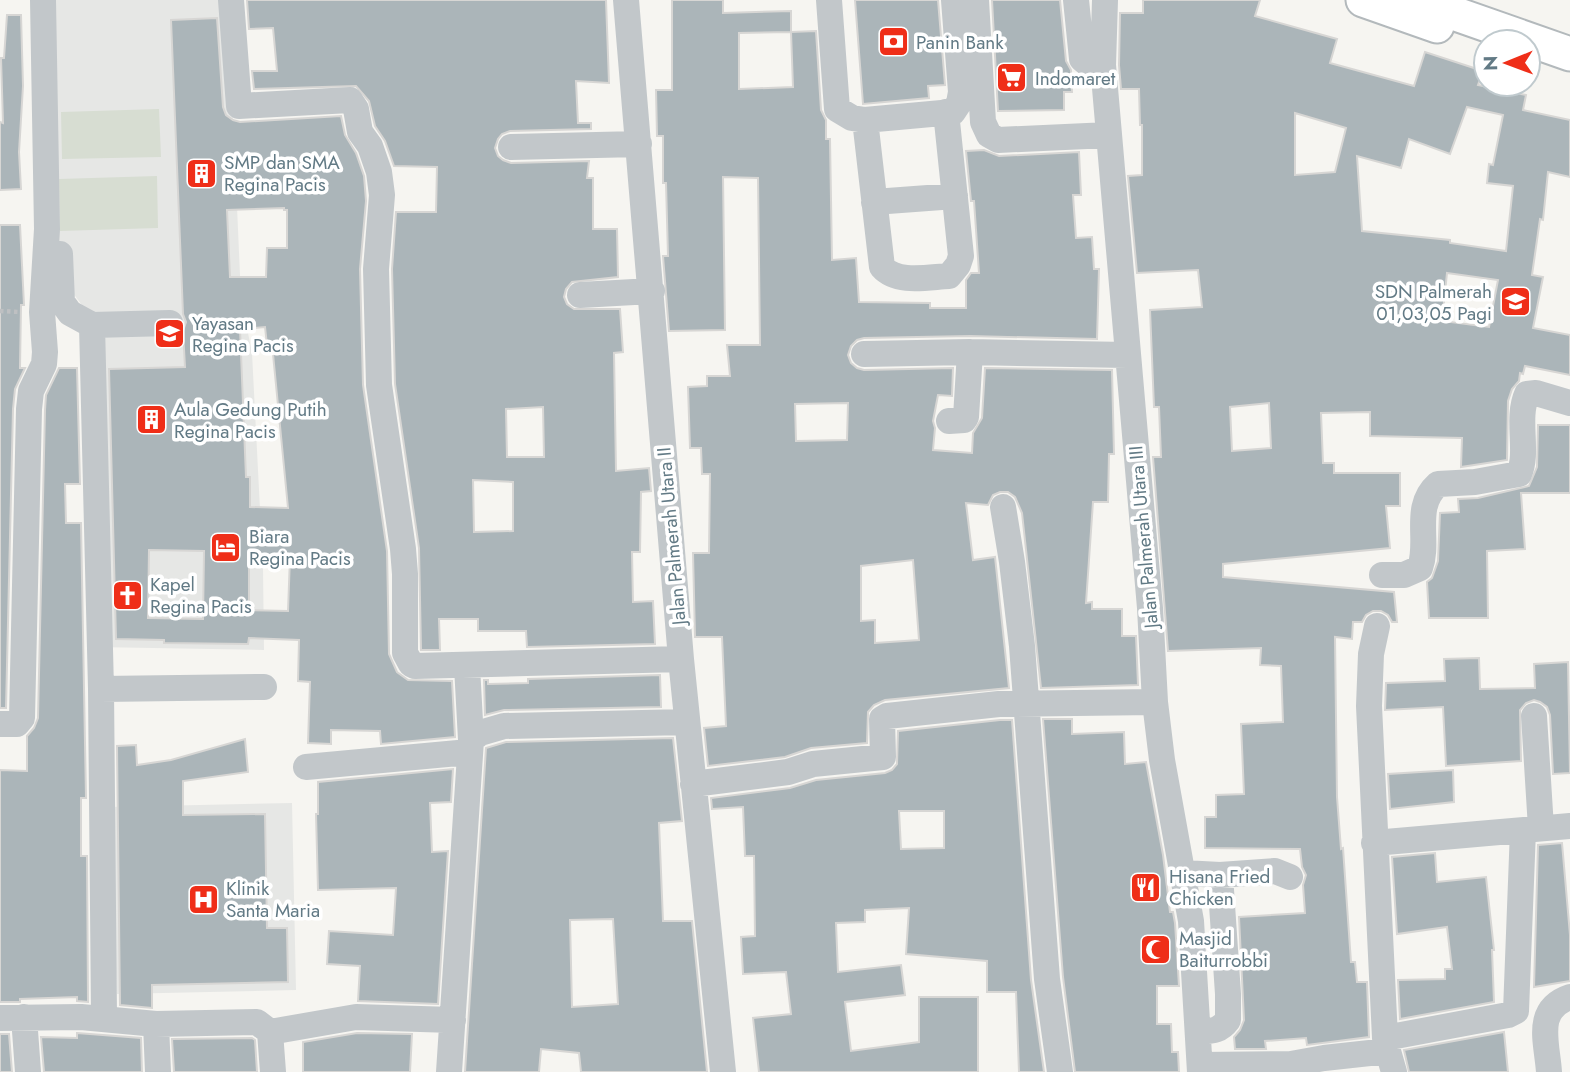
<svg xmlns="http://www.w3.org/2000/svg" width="1570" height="1072" viewBox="0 0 1570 1072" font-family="Jost,sans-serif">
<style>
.built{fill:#e6e7e5}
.green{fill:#d7ddd2}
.building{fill:#abb5b9;stroke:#d7d6d4;stroke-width:2;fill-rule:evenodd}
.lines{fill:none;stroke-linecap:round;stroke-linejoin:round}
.major-casing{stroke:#b3b9bc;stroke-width:37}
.path{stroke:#bec0c2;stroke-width:4.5;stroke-dasharray:3.5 3.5;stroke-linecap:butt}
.minor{stroke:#c2c7ca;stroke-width:26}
.major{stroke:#fff;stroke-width:33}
.labels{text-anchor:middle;stroke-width:7;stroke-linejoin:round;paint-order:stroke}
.poi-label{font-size:19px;fill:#627a85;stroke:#fff;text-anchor:start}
.street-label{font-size:19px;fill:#627a85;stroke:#fff}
</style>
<rect width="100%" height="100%" fill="#f6f5f1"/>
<path class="built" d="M47,0H228L241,298L252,353L263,568L264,650L94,647L90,316L64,281L54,277Z
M292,803L296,990L117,994L109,807Z"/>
<path class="green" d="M159,109L161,157L62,159L61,112Z
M157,176L158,228L60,231L59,179Z"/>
<path class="building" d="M247,0H606L609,83L576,81L578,123H591V129L510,131L502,134L498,139L495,148L498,156L503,160L511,163L589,161L587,178H593V229H617L618,277L572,282L566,289L564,297L567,304L574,309H620L623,352L614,353L616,471L649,468L651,491L641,492L640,552H632L633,602L653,601L655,644L527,647L526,631H478V619H439L440,650H421L419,548L395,384L392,269L396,212H436L437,167L394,166L385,141L375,126L369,101L356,86L254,89L252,71H277L273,28L249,29ZM543,407L544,457H507L506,409ZM473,480L513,482V531L474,532Z
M672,0H723V13L791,11V32L816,31L821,110L826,120V139H830L832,260L856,258L859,302L930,303V308H966V280L971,273H979L974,201H971L966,151L984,150L999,156L1079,152L1081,195H1073L1076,238L1092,237L1094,269H1099L1097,339L970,336L864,338L857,340L851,346L848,355L851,363L857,368L864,370L953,368L952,396L938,395L933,421L935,428L933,450L972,453L973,433L982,418L985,368L1112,370L1114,454H1109L1108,502H1093L1086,603L1092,602V609H1122V636H1136L1138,685L1041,688L1022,513L1015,497L1008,492H1000L993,495L988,505L966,503L973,560L995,557L1009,688L885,700L874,705L868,712L867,743L811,748L785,757L708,766L704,728L726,726L722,637H695L693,553H709L710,474H702L701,448H690L688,387L707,386V376H730L727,345H760L758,178L723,177L725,330L669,331L663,256H668L666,183H663V136H657L656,90H672ZM791,32L793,87L739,89V33ZM848,403L847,440L796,441L795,404ZM913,560L919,640L875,643V620L861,621V566Z
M855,0H938L945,85L928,86L929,98L863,104Z
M992,0H1060L1066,61L1071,70L1072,92H1064V110L998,111Z
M1143,0H1260L1255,16L1337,39L1330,63L1414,86L1425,52L1483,71L1478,85L1526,95L1523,110L1570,120V177L1548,172L1543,220L1540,219L1532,275L1543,277L1533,328L1570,335V375L1525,366L1523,374L1520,373L1519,381L1512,389L1508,401L1507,460L1461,467L1462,438L1370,436V412L1321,413L1323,463H1334V473H1400V506H1386L1390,548L1223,564V577L1394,592L1397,622H1392L1388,615L1381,611H1373L1366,615L1362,622H1353L1352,639L1335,637L1337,797L1341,849L1343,848L1351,962H1355L1357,982H1367L1369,1037L1307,1045L1306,1038L1265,1041L1266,1049H1235L1234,1037L1240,1030L1244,1020L1239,917L1305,913L1303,885L1306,875L1302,867L1300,849L1205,848V817H1216V795L1244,794L1241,724L1283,722L1281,666L1260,665L1261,648L1168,651L1153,457H1161L1159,407H1154L1150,310L1202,307L1198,270L1137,273L1128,176L1142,175V125H1140L1139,89H1121L1119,65L1120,13H1143ZM1467,107L1503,115L1493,165L1489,164L1487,183L1513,186L1506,251L1450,243V240L1362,231L1357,156L1401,168L1409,139L1450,154ZM1295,113L1346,128L1335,172L1295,175ZM1447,273L1498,280L1489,327L1442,321ZM1269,403L1271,448L1232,451L1230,407Z
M7,15H21L23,86L19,152L21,189L0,190V122L3,123L1,58H4Z
M217,18L223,107L226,115L233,120L240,122L341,116L345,135L356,153L364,176L366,201L360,269L363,385L387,551L389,654L397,672L408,680L452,681L455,737L381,744L380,731L331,730V744L308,743L310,682L298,681L299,640L249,638L248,644L164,643V640L116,639L109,369L185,367L183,331L186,322L183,314L171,20ZM284,208V210H287V248H267L266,277H230L227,210ZM265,327L268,354H273L288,508L250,507V477H246L240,329ZM149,550L204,551L203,619L148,618ZM249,556L290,557L288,611L249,610Z
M0,225H20L24,305H21L20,368H25L15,389L13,409L6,708H0Z
M59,368H77L80,484H65L66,523H81L86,798H81V856H87L88,1002L77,1001V997L20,999V1002H0V770L27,771V736L34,728L38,718L45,410L46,395Z
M1538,425H1570V493H1521L1525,549L1487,551L1488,618H1429L1427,582L1432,578L1438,561L1440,513L1459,512L1458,499L1478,498L1529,486L1537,467Z
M1479,658L1480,689L1535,688L1534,664L1568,662L1570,773L1553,774L1550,715L1547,707L1540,702L1534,700L1526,703L1520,710L1521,761L1446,766L1443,707L1385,710L1386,683L1445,681L1444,659Z
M660,675L661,707L504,710L485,715L484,680H488V684L528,683V679Z
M1043,719H1072V734L1124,732L1125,764L1146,762L1163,855L1170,912H1173L1175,923L1179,986H1157V1024H1171L1172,1052H1178L1179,1072H1075L1063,977Z
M1000,720H1012L1031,980L1044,1072H1019L1016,992H987V961L906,954L909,908L865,910V922L836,923L838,972L901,965L905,995L845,1002L851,1051L919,1042V997H978V1072H759L753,1018L791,1014L786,972L743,974L741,937L755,936L754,856H745L743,807L712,809L711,798L790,788L816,780L885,773L892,770L897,764L898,731ZM899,811H944V848L901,849Z
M673,738L682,821L659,823L663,921H692L707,1072H581L579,1053L541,1049L539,1072H465L486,748L506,742ZM613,919L618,1004L572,1007L570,920Z
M245,739L248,772L183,781V815L265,814L267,928H287L288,982L152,985V1008L120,1005L117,746L136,745L137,765L171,760Z
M453,769L451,802L430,803L432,852L448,851L438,1004L358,1001L360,966L327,964L329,931L393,935L396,888L318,890L316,814H318V782Z
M1453,770L1454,802L1390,809L1388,774Z
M1562,843L1570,935V981L1534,987L1538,845Z
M1435,853L1437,882L1486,877L1494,950H1492L1494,1002L1400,1019L1398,980L1445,979V969H1452L1447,927L1397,934L1392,857Z
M1504,1032L1508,1072H1409L1404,1050Z
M77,1033L141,1038L142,1072H44L41,1037L77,1038Z
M357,1033L412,1034L410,1072H303V1042Z
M0,1034H9L12,1072H0Z
M252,1038L255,1040L257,1072H174L172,1039Z"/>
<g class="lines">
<defs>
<path id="major" d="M1363,0L1437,26
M1416,0L1570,54"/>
</defs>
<use href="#major" class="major-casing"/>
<path class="path" d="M0,311L20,312"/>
<path class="minor" d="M231,0L239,106L350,100L356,109L360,132L370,146L379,172L382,195L376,269L379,385L403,549L405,574V653L411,664L415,666L681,659
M626,0L681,659L723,1072
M829,0L837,109L852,118L865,120L953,112L959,103L961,92L954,0
M976,0L983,122L989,135L998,140L1109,135
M1076,0L1082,59L1088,64L1103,65
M1105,0L1103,65L1150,608L1155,702L1162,760L1191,921L1200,1072
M865,120L882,267C897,284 928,277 949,276L958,265L961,256L946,112
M511,147L639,144
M874,202L955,196
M60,254L62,302L70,313L92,325L170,323
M580,295L652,291
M92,325L101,689L104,1016
M864,354L970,352L1127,355
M949,421L964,420L966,417L970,352
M1003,507L1012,562L1022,646L1047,979L1060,1072
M1382,575H1404L1420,568C1430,540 1412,507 1438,484L1475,482L1519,474C1529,452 1516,419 1527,394L1536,393L1570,403
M1377,626L1371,654L1369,706L1385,1038L1508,1015L1516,1011L1523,830
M467,666L471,740
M101,689L264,687
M1534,716L1541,828
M0,724H17L22,718L29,409L31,391L44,364L45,352L42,312L47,229L43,0
M306,767L469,752
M693,784L788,772L813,764L883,757L882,719L887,716L999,704L1155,702
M1374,843L1570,826
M1183,873L1220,875L1228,994V1020C1220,1031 1212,1031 1198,1032
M1220,875L1275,871L1290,877
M24,1017L28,1072
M0,1018L81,1017L156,1024L257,1022L270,1032L273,1072
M156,1024L158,1072
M270,1032L356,1017L453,1020
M1200,1065L1291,1064L1324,1058L1388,1051L1394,1072
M449,1072L471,740L480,733L504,726L687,722
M1549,1072C1547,1042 1534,1009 1570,997"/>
<use href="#major" class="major"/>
</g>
<defs>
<symbol id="bank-square" viewBox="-11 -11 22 22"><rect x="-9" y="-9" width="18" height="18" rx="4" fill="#ef2e18" stroke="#fff"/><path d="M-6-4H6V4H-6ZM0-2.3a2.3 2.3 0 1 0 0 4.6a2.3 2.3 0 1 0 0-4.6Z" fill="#fff"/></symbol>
<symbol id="supermarket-square" viewBox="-11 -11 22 22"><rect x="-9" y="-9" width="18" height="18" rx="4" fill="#ef2e18" stroke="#fff"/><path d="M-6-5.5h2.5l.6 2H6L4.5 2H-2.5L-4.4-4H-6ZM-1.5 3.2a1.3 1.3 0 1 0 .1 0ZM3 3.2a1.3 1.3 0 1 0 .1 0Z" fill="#fff"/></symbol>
<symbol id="building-square" viewBox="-11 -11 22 22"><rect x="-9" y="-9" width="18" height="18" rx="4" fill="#ef2e18" stroke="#fff"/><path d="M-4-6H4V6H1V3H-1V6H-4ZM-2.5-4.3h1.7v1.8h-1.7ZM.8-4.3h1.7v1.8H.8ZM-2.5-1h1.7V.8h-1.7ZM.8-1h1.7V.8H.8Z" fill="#fff"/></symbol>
<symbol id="school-square" viewBox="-11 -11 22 22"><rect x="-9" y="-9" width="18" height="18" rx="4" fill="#ef2e18" stroke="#fff"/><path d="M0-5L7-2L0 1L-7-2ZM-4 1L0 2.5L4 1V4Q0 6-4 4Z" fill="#fff"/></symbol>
<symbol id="hotel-square" viewBox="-11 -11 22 22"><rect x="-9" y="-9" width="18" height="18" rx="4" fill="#ef2e18" stroke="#fff"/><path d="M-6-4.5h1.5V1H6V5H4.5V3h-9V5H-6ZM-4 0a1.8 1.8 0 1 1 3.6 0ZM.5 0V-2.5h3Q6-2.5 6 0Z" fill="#fff"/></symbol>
<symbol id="church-square" viewBox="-11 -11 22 22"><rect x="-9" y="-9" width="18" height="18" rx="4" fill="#ef2e18" stroke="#fff"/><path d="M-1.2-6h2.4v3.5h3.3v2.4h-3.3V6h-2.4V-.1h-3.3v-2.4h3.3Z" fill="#fff"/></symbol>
<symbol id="restaurant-square" viewBox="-11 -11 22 22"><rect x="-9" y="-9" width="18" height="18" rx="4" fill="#ef2e18" stroke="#fff"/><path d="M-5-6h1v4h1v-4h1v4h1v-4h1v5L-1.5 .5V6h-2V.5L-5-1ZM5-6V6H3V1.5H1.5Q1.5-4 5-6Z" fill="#fff"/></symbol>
<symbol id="hospital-square" viewBox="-11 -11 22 22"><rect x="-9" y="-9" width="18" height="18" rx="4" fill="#ef2e18" stroke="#fff"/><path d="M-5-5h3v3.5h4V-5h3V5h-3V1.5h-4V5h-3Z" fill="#fff"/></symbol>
<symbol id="mosque-square" viewBox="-11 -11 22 22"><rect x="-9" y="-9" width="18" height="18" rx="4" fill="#ef2e18" stroke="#fff"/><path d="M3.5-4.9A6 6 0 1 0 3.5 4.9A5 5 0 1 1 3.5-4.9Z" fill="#fff"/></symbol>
</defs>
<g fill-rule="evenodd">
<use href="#bank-square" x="876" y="24" width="35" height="35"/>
<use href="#supermarket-square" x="994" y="60" width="35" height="35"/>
<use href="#building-square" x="184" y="156" width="35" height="35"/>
<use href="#school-square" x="1498" y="284" width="35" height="35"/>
<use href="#school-square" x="152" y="316" width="35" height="35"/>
<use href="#building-square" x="134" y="402" width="35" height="35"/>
<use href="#hotel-square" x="208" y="530" width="35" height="35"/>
<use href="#church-square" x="110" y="578" width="35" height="35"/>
<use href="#restaurant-square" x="1128" y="870" width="35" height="35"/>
<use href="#hospital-square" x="186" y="882" width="35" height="35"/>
<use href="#mosque-square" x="1138" y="932" width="35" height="35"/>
</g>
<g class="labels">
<g class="poi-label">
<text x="916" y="49">Panin Bank</text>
<text x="1035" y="85">Indomaret</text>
<text x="224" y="169">SMP dan SMA<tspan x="224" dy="22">Regina Pacis</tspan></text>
<text x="1492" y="298" text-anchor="end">SDN Palmerah<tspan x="1492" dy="22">01,03,05 Pagi</tspan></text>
<text x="192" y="330">Yayasan<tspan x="192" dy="22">Regina Pacis</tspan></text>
<text x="174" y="416">Aula Gedung Putih<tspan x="174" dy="22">Regina Pacis</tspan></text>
<text x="249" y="543">Biara<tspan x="249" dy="22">Regina Pacis</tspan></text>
<text x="150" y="591">Kapel<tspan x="150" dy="22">Regina Pacis</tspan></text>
<text x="1169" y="883">Hisana Fried<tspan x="1169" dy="22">Chicken</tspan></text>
<text x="226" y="895">Klinik<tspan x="226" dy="22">Santa Maria</tspan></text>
<text x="1179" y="945">Masjid<tspan x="1179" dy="22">Baiturrobbi</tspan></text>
</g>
<g class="street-label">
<text transform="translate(671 536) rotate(-95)" y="7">Jalan Palmerah Utara II</text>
<text transform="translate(1143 537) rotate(-95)" y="7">Jalan Palmerah Utara III</text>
</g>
</g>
<g transform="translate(1507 63) rotate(269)"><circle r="33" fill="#ffffff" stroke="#c0cace" stroke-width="2"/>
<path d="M0-5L12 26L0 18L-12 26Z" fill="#ef2e18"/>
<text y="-10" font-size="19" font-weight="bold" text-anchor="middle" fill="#627a85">N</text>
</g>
</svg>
